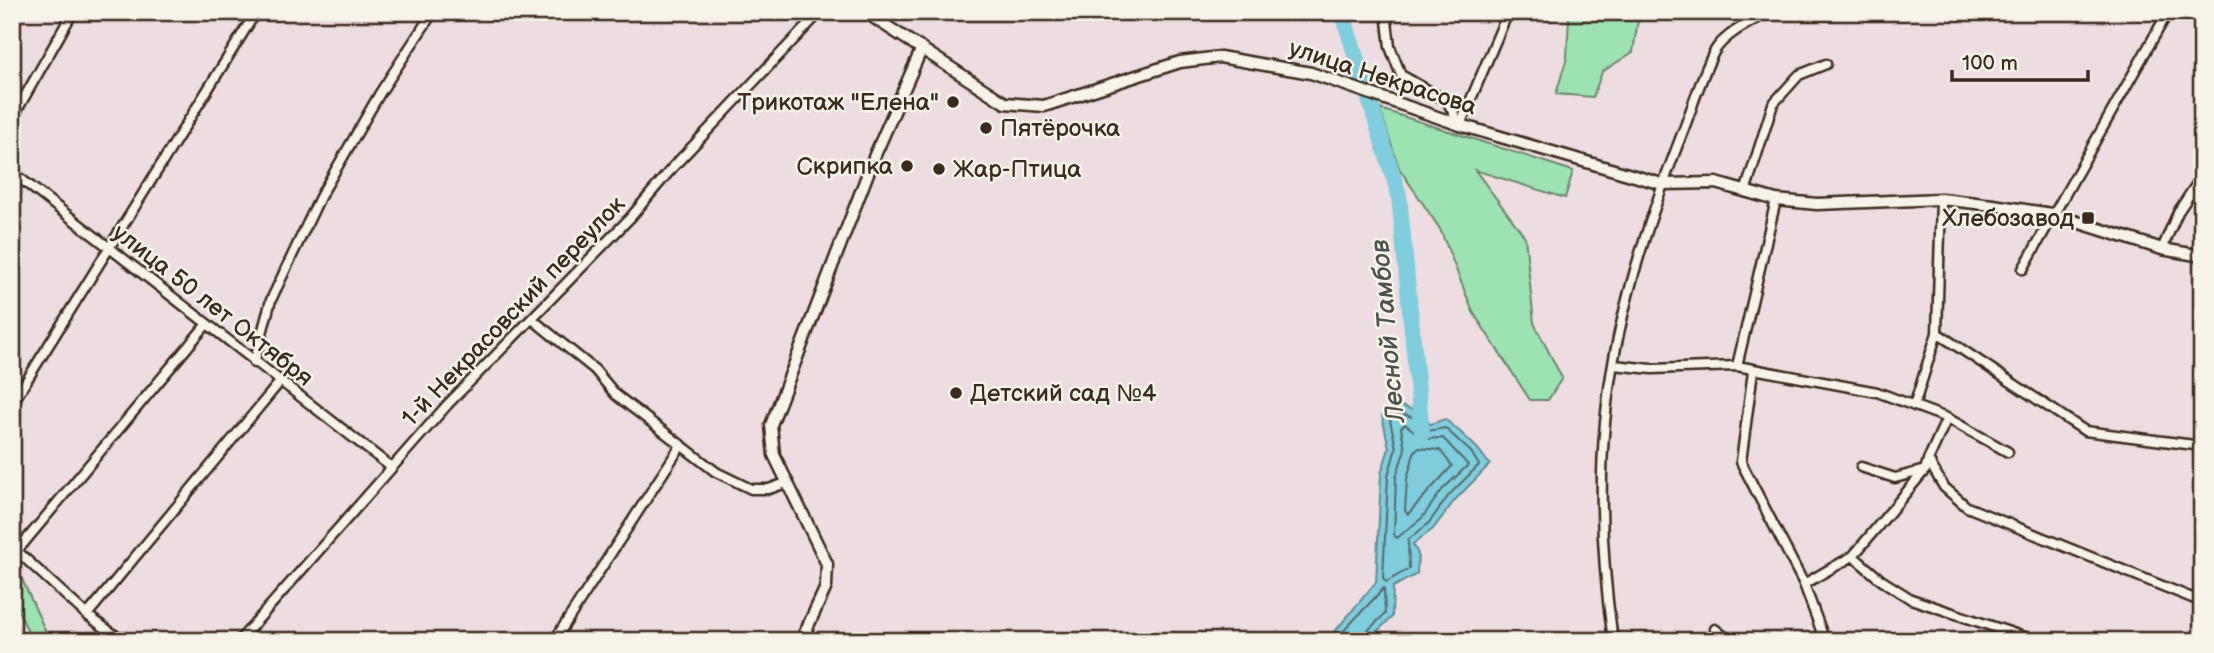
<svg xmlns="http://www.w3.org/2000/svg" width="2214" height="653" viewBox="0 0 2214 653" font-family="'Balsamiq Sans',sans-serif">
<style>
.green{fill:#9ce3b1;stroke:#6c8668;stroke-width:2}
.water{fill:#7fcddd;stroke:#648c91;stroke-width:2}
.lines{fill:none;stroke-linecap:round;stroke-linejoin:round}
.shore{stroke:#566b6a;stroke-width:2}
.river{stroke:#7fcddd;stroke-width:16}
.minor-casing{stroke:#3b2a1e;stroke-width:13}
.tertiary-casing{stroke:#3b2a1e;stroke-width:15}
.minor{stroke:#f7f3e8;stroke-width:8}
.tertiary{stroke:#f7f3e8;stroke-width:10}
.poi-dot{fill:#3b2a1e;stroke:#f7f3e8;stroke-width:2.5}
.labels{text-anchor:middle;stroke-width:5;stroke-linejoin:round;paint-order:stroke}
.street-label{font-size:24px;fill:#3b2a1e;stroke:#f7f3e8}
.poi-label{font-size:24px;fill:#3b2a1e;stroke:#f7f3e8;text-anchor:end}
.water-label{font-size:26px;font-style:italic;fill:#4c534e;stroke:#f7f3e8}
</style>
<rect width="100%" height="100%" fill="#eddde1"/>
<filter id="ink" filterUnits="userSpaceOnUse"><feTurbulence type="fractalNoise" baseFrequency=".0143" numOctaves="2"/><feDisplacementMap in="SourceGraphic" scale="14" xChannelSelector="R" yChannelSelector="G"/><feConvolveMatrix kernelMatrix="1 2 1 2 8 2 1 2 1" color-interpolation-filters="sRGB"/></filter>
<g filter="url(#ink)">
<path class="green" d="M1577,12H1647L1638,20L1633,52L1602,72L1593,97L1556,94L1567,57L1569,17Z
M1380,109L1573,171L1565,198L1475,170L1525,237L1534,323L1562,378L1548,400H1530L1473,312L1440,229L1399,168Z
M12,557L50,641H32L12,596Z"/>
<path class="water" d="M1398,405L1419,412L1430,424L1445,419C1456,428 1466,437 1475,446C1481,451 1484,459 1490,464L1455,500L1433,529L1413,544L1418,554L1417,574L1393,587L1392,617L1367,641H1327L1376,582L1381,474L1389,448L1382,416Z"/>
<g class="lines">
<path class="shore" d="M1400,413L1415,418L1428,431L1445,428L1471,452L1479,465L1449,495L1428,524L1408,540L1409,569L1386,582L1383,578L1388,476L1396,448L1390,420Z
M1405,424L1424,439L1443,438L1468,465L1442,490L1422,518L1397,538L1394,535L1396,477L1405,449L1401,428Z
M1419,448L1440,450L1452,466L1408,514L1405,511L1407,479L1415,450Z
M1334,641L1384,588L1385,614L1364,634L1363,641"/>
<path class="river" d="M1342,12L1399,195L1422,434"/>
<defs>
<path id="minor" d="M1386,12L1390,47L1401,75L1447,101L1460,125
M12,119L73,12
M1460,125L1508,12
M12,172L391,467
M1745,192L1773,104L1799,75L1826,64
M2162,249L2178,212L2202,176
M2023,269L2168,12
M532,319L595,370L616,395L716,472L751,489H769L786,483
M1937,333L2085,431L2202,446
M254,363L271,300L320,197L380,93L433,12
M1614,365L1652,369L1737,366L1877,392L1947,418L2008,452
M1737,366L1776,200
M1753,371L1741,462L1804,584L1825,641
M12,404L256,12
M1914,406L1937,333L1941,199
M1947,418L1928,460L1944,487L1967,507L2202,602
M1861,467L1895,478L1925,470
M12,538L17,551L87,615L123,641
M17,551L206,325
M1853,556L1881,580L1911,599L2036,641
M1804,584L1853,556L1925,470L1928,460
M87,615L279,383
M1715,629L1730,641
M239,641L448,404L630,218L673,167L820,12
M554,641L680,447
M1613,641C1603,570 1598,495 1605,423C1614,321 1648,221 1685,126C1694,102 1702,75 1714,52C1725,33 1751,22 1770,12"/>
<path id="tertiary" d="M865,12L1005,103L1044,106L1180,62L1220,57L1311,73L1460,125L1662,184L1716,183L1776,200L1817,204L1941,199L1993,205L2052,214L2162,249L2202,256
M801,641L826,587L827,564L774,455L771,425L875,155L922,48"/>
</defs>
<use href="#minor" class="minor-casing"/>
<use href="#tertiary" class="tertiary-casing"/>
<use href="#minor" class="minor"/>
<use href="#tertiary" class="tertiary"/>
</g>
</g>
<g class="poi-dot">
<circle cx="953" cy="102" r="7"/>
<circle cx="986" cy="128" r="7"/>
<circle cx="907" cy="166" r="7"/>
<circle cx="939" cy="169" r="7"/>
<rect x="2081" y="211" width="14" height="14" rx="3.5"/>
<circle cx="956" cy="393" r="7"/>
</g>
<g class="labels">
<g class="street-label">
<text transform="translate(1383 77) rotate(18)" y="8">улица Некрасова</text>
<text transform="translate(213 305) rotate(38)" y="8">улица 50 лет Октября</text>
<text transform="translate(513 311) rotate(-46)" y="8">1-й Некрасовский переулок</text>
</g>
<g class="poi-label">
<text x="939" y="110">Трикотаж "Елена"</text>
<text x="1000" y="136" text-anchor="start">Пятёрочка</text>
<text x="893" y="174">Скрипка</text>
<text x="953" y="177" text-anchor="start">Жар-Птица</text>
<text x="2074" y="226">Хлебозавод</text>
<text x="970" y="401" text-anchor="start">Детский сад №4</text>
</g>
<g class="water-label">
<text transform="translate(1387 331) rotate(-95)" y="9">Лесной Тамбов</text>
</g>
</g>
<rect width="2214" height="653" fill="none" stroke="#f7f3e8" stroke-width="42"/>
<rect x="21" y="21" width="2172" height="611" fill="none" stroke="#3b2a1e" stroke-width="2.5" filter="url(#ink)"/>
<path d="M1952 70v10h136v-10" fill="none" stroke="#3b2a1e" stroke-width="3.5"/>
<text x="1962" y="70" font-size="21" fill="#3b2a1e" stroke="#f7f3e8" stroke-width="5" paint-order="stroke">100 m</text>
</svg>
